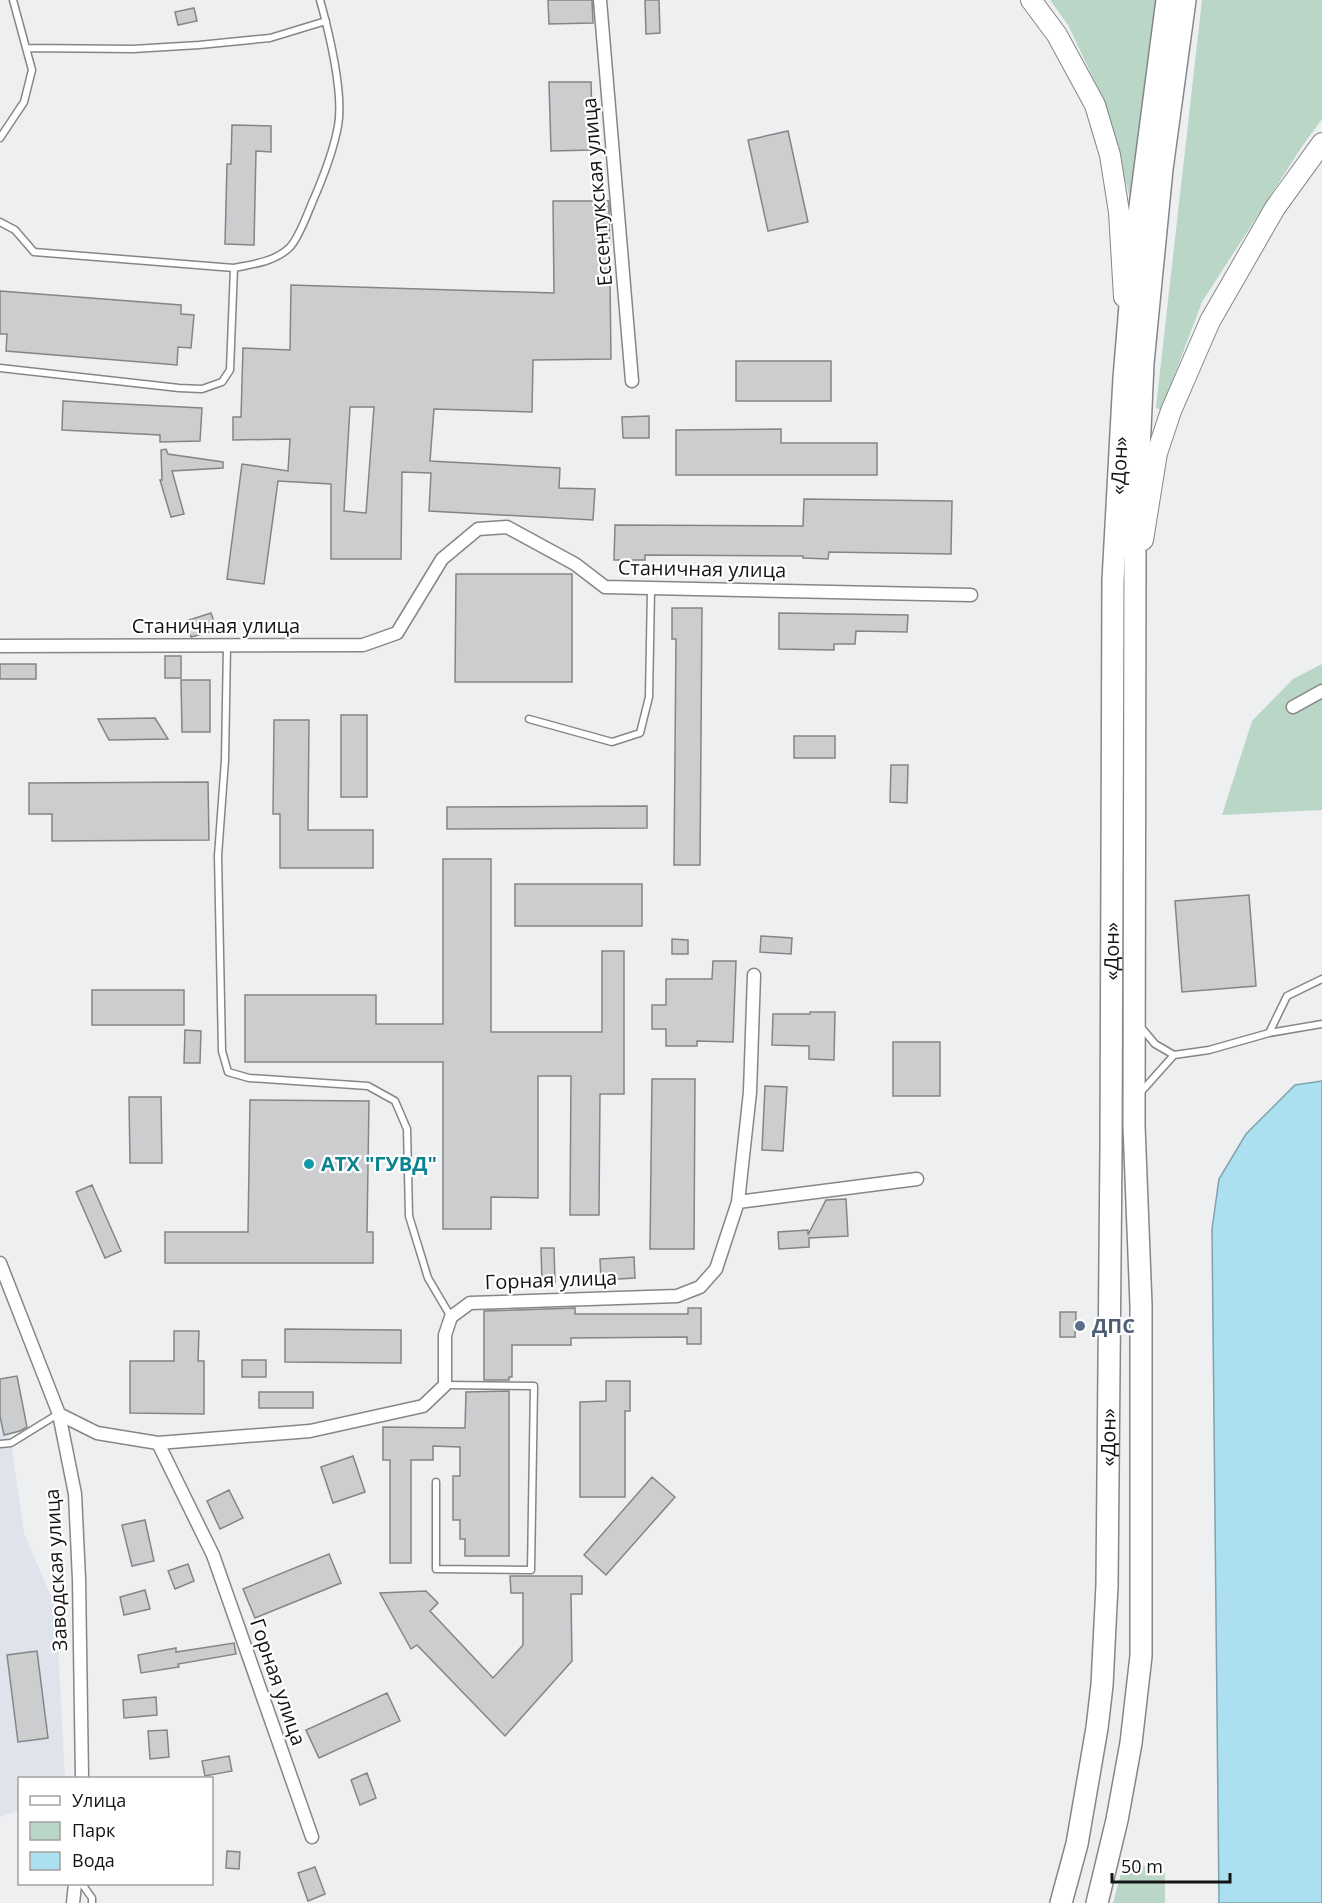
<svg xmlns="http://www.w3.org/2000/svg" width="1322" height="1903" viewBox="0 0 1322 1903" font-family="'Open Sans',sans-serif">
<style>
.built{fill:#dee3ec}
.green{fill:#b9d6c6}
.water{fill:#ace0f0;stroke:#7ea3ae;stroke-width:1.5}
.building{fill:#cccdcf;stroke:#848587;stroke-width:1.5;fill-rule:evenodd}
.lines{fill:none;stroke-linecap:round;stroke-linejoin:round}
.service-casing{stroke:#858688;stroke-width:9}
.minor-casing{stroke:#858688;stroke-width:15}
.primary-casing{stroke:#858688;stroke-width:22}
.trunk-casing{stroke:#858688;stroke-width:24}
.service{stroke:#fff;stroke-width:6}
.minor{stroke:#fff;stroke-width:12}
.primary{stroke:#fff;stroke-width:20}
.trunk{stroke:#fff;stroke-width:21}
.culture-dot{fill:#0f9aa8;stroke:#fff;stroke-width:2}
.service-dot{fill:#5c6f8a;stroke:#fff;stroke-width:2}
.labels{text-anchor:middle;stroke-width:4.5;stroke-linejoin:round;paint-order:stroke}
.street-label{font-size:20px;fill:#141415;stroke:#fff}
.culture-label{font-size:20px;font-weight:bold;fill:#0d838f;stroke:#fff;text-anchor:start}
.service-label{font-size:20px;font-weight:bold;fill:#4e5e75;stroke:#fff;text-anchor:start}
</style>
<rect width="100%" height="100%" fill="#eeeff1"/>
<path class="built" d="M0,1406L11,1443L24,1533L56,1608L65,1778H20L19,1810L0,1817Z"/>
<path class="green" d="M1050,0H1156L1131,202L1105,103L1068,25Z
M1202,0H1322V119L1303,145L1202,302L1161,411L1156,407Z
M1322,664V810L1222,815L1252,721L1293,679Z
M1125,1859L1165,1873V1903H1113Z"/>
<path class="water" d="M1322,1081V1903H1219L1212,1229L1219,1179L1246,1134L1295,1085Z"/>
<path class="building" d="M548,0H592L593,23L549,24Z
M645,0H659L660,33L646,34Z
M194,8L197,21L178,25L175,12Z
M549,82H591L593,150L551,151Z
M232,125L271,126V152L256,151L254,245L225,244L227,164H231Z
M788,131L808,222L768,231L748,140Z
M553,201H609L611,359L533,360L532,412L434,409L430,461L560,468L559,488L595,489L593,520L429,511L431,473L402,472L401,559H331V484L278,481L264,584L227,579L242,464L288,471L290,439L233,440V417H241L243,348L290,350L291,285L554,293ZM350,407H374L366,513L344,511Z
M0,291L181,305V314L194,315L191,348L178,347L177,365L6,351L7,334H0Z
M736,361H831V401H736Z
M63,401L202,408L200,441L160,442V435L62,430Z
M649,416V438H623L622,417Z
M781,429V443H877V475H676V430Z
M166,449L168,454L223,462V468L172,471L184,514L171,517L160,480H162L161,450Z
M804,499L952,501L951,554L829,552L828,559L803,558V556L645,555V560H614L615,525L803,526Z
M456,574H572V682H455Z
M672,608H702L700,865H674L676,639H672Z
M211,613L217,630L191,637L186,621Z
M779,613L908,615L907,632L856,631L855,644H834V650L779,649Z
M165,656H181V678H165Z
M0,664H36V679H0Z
M181,680H210V732H182Z
M341,715H367V797H341Z
M155,718L168,739L109,740L98,719Z
M274,720H309L308,830H373V868H280V814H273Z
M794,736H835V758H794Z
M891,765H908L907,803L890,802Z
M208,782L209,840L52,841V814H29V783Z
M647,806V828L447,829V807Z
M443,859H491V1032H602V951H624V1094H600L599,1215H570L571,1076H538V1198L491,1197V1229H443V1062H245V995H376V1024H443Z
M515,884H642V926H515Z
M1249,895L1256,986L1182,992L1175,901Z
M761,936L792,938L791,954L760,952Z
M672,939L688,940V954H672Z
M713,961H736L733,1042L697,1041V1046H666V1029H652V1005H666V979H712Z
M92,990H184V1025H92Z
M810,1012H835L834,1060L809,1059V1046L772,1045L773,1014H810Z
M185,1030L201,1031L200,1063H184Z
M893,1042H940V1096H893Z
M652,1079H695L694,1249H650Z
M765,1086L787,1087L783,1151L762,1150Z
M129,1097H161L162,1163H130Z
M250,1100L369,1101L367,1232H373V1263H165V1232H248Z
M92,1185L121,1251L105,1258L76,1192Z
M846,1199L848,1236L809,1238V1247L779,1249L778,1232L808,1230V1235L826,1200Z
M541,1248H554L555,1282L542,1283Z
M634,1257L635,1278L601,1280L600,1259Z
M575,1308V1314H688V1308H701V1344H687V1337L571,1338V1345H512V1377H509V1380H484V1311Z
M1060,1312H1076L1075,1337H1060Z
M285,1329L401,1330V1363L285,1362Z
M174,1331H199L198,1361H204V1414L130,1413V1361H174Z
M242,1360H266V1377H242Z
M17,1376L27,1427L20,1431L4,1435L0,1416V1379Z
M606,1381H630V1411H625V1497H580V1402L606,1401Z
M509,1391V1556H465V1539H460V1520H453V1476H460V1447L433,1446V1460H411V1563H390V1460H383V1427L465,1428L466,1392Z
M259,1392H313V1408H259Z
M353,1456L365,1492L333,1503L321,1467Z
M652,1477L675,1497L606,1575L584,1555Z
M229,1490L243,1518L220,1529L207,1501Z
M145,1520L154,1561L132,1566L122,1525Z
M329,1554L341,1583L255,1618L243,1589Z
M188,1564L194,1581L175,1589L168,1571Z
M510,1576H582V1594H571L572,1661L505,1736L417,1645L411,1649L380,1593L426,1591L438,1603L430,1611L493,1678L523,1645V1593H511Z
M145,1590L150,1609L124,1615L120,1597Z
M234,1643L236,1654L178,1664L179,1667L141,1673L138,1655L176,1648V1652Z
M37,1651L48,1738L18,1742L7,1655Z
M387,1693L400,1721L319,1758L306,1730Z
M156,1697L157,1715L124,1718L123,1700Z
M167,1730L169,1757L150,1759L148,1731Z
M229,1756L232,1771L205,1776L202,1761Z
M367,1773L376,1798L360,1805L351,1780Z
M227,1851L240,1852L239,1869L226,1868Z
M315,1867L325,1894L308,1901L298,1873Z"/>
<g class="lines">
<defs>
<path id="service" d="M26,48L133,49L199,45L270,38L326,21
M0,138L24,102L32,70L13,0
M0,222L15,230L34,252L234,268C253,264 274,262 289,248C298,240 307,215 312,203C323,178 333,153 338,126C344,94 329,32 320,0
M0,368L179,388L202,389L222,382L230,370L234,268
M227,645L225,760L218,856L222,1051L228,1072L249,1078L368,1086L395,1101L407,1129L409,1216L428,1278L451,1317
M529,719L612,742L640,733L649,697L651,589
M1140,1026L1155,1044L1174,1055
M1269,1033L1322,1024
M1140,1093L1174,1055L1209,1050L1269,1033L1287,996L1322,979
M0,1444L11,1443L58,1414
M436,1482V1569L531,1570L534,1386L445,1385
M82,1884L92,1898V1903"/>
<path id="minor" d="M600,0L632,381
M0,646L363,645L397,633L442,559L478,529L507,527L575,564L605,587L971,595
M1293,707L1322,691
M738,1202L917,1179
M0,1263L59,1414L75,1494L79,1579L82,1778
M59,1414L97,1433L158,1443L310,1431L423,1406L445,1385V1335L451,1317L470,1303L677,1296L700,1287L716,1269L738,1202L750,1092L754,975
M158,1443L213,1555L312,1837
M73,1903L75,1884"/>
<path id="primary" d="M1031,0L1057,35L1095,105L1110,155L1119,212L1124,297
M1143,540L1157,453L1171,411L1210,321L1275,208L1322,143"/>
<g id="trunk">
<path id="s1" d="M1061,1903L1077,1844L1097,1728L1102,1685L1107,1585L1111,1149L1113,581L1124,378L1135,245L1167,0"/>
<path d="M1097,1903L1117,1820L1131,1743L1141,1656V1305L1134,1126L1135,540L1143,363L1162,169L1185,0"/>
</g>
</defs>
<use href="#service" class="service-casing"/>
<use href="#minor" class="minor-casing"/>
<use href="#primary" class="primary-casing"/>
<use href="#trunk" class="trunk-casing"/>
<use href="#service" class="service"/>
<use href="#minor" class="minor"/>
<use href="#primary" class="primary"/>
<use href="#trunk" class="trunk"/>
</g>
<circle class="culture-dot" cx="309" cy="1164" r="6"/>
<circle class="service-dot" cx="1080" cy="1326" r="6"/>
<g class="labels">
<g class="street-label">
<text transform="translate(597 192) rotate(-95)" y="7">Ессентукская улица</text>
<text dy="7" stroke="none"><textPath href="#s1" startOffset="1442">«Дон»</textPath></text>
<text transform="translate(702 569) rotate(1)" y="7">Станичная улица</text>
<text x="216" y="633">Станичная улица</text>
<text dy="7" stroke="none"><textPath href="#s1" startOffset="956">«Дон»</textPath></text>
<text transform="translate(551 1280) rotate(-2)" y="7">Горная улица</text>
<text dy="7" stroke="none"><textPath href="#s1" startOffset="470">«Дон»</textPath></text>
<text transform="translate(56 1570) rotate(-93)" y="7">Заводская улица</text>
<text transform="translate(278 1682) rotate(71)" y="7">Горная улица</text>
</g>
<g class="culture-label">
<text x="321" y="1171">АТХ "ГУВД"</text>
</g>
<g class="service-label">
<text x="1092" y="1333">ДПС</text>
</g>
</g>
<rect x="18" y="1777" width="195" height="108" fill="#ffffff" stroke="#a1a1a1" stroke-width="1.5"/>
<rect x="30" y="1796" width="30" height="9" fill="#ffffff" stroke="#a1a1a1" stroke-width="1.5"/>
<text x="72" y="1807" font-size="18" fill="#141415">Улица</text>
<rect x="30" y="1822" width="30" height="18" fill="#b9d6c6" stroke="#a1a1a1" stroke-width="1.5"/>
<text x="72" y="1837" font-size="18" fill="#141415">Парк</text>
<rect x="30" y="1852" width="30" height="18" fill="#ace0f0" stroke="#a1a1a1" stroke-width="1.5"/>
<text x="72" y="1867" font-size="18" fill="#141415">Вода</text>
<path d="M1112 1873v9h118v-9" fill="none" stroke="#141415" stroke-width="3"/>
<text x="1121" y="1873" font-size="18" fill="#141415" stroke="#ffffff" stroke-width="4.5" paint-order="stroke">50 m</text>
</svg>
